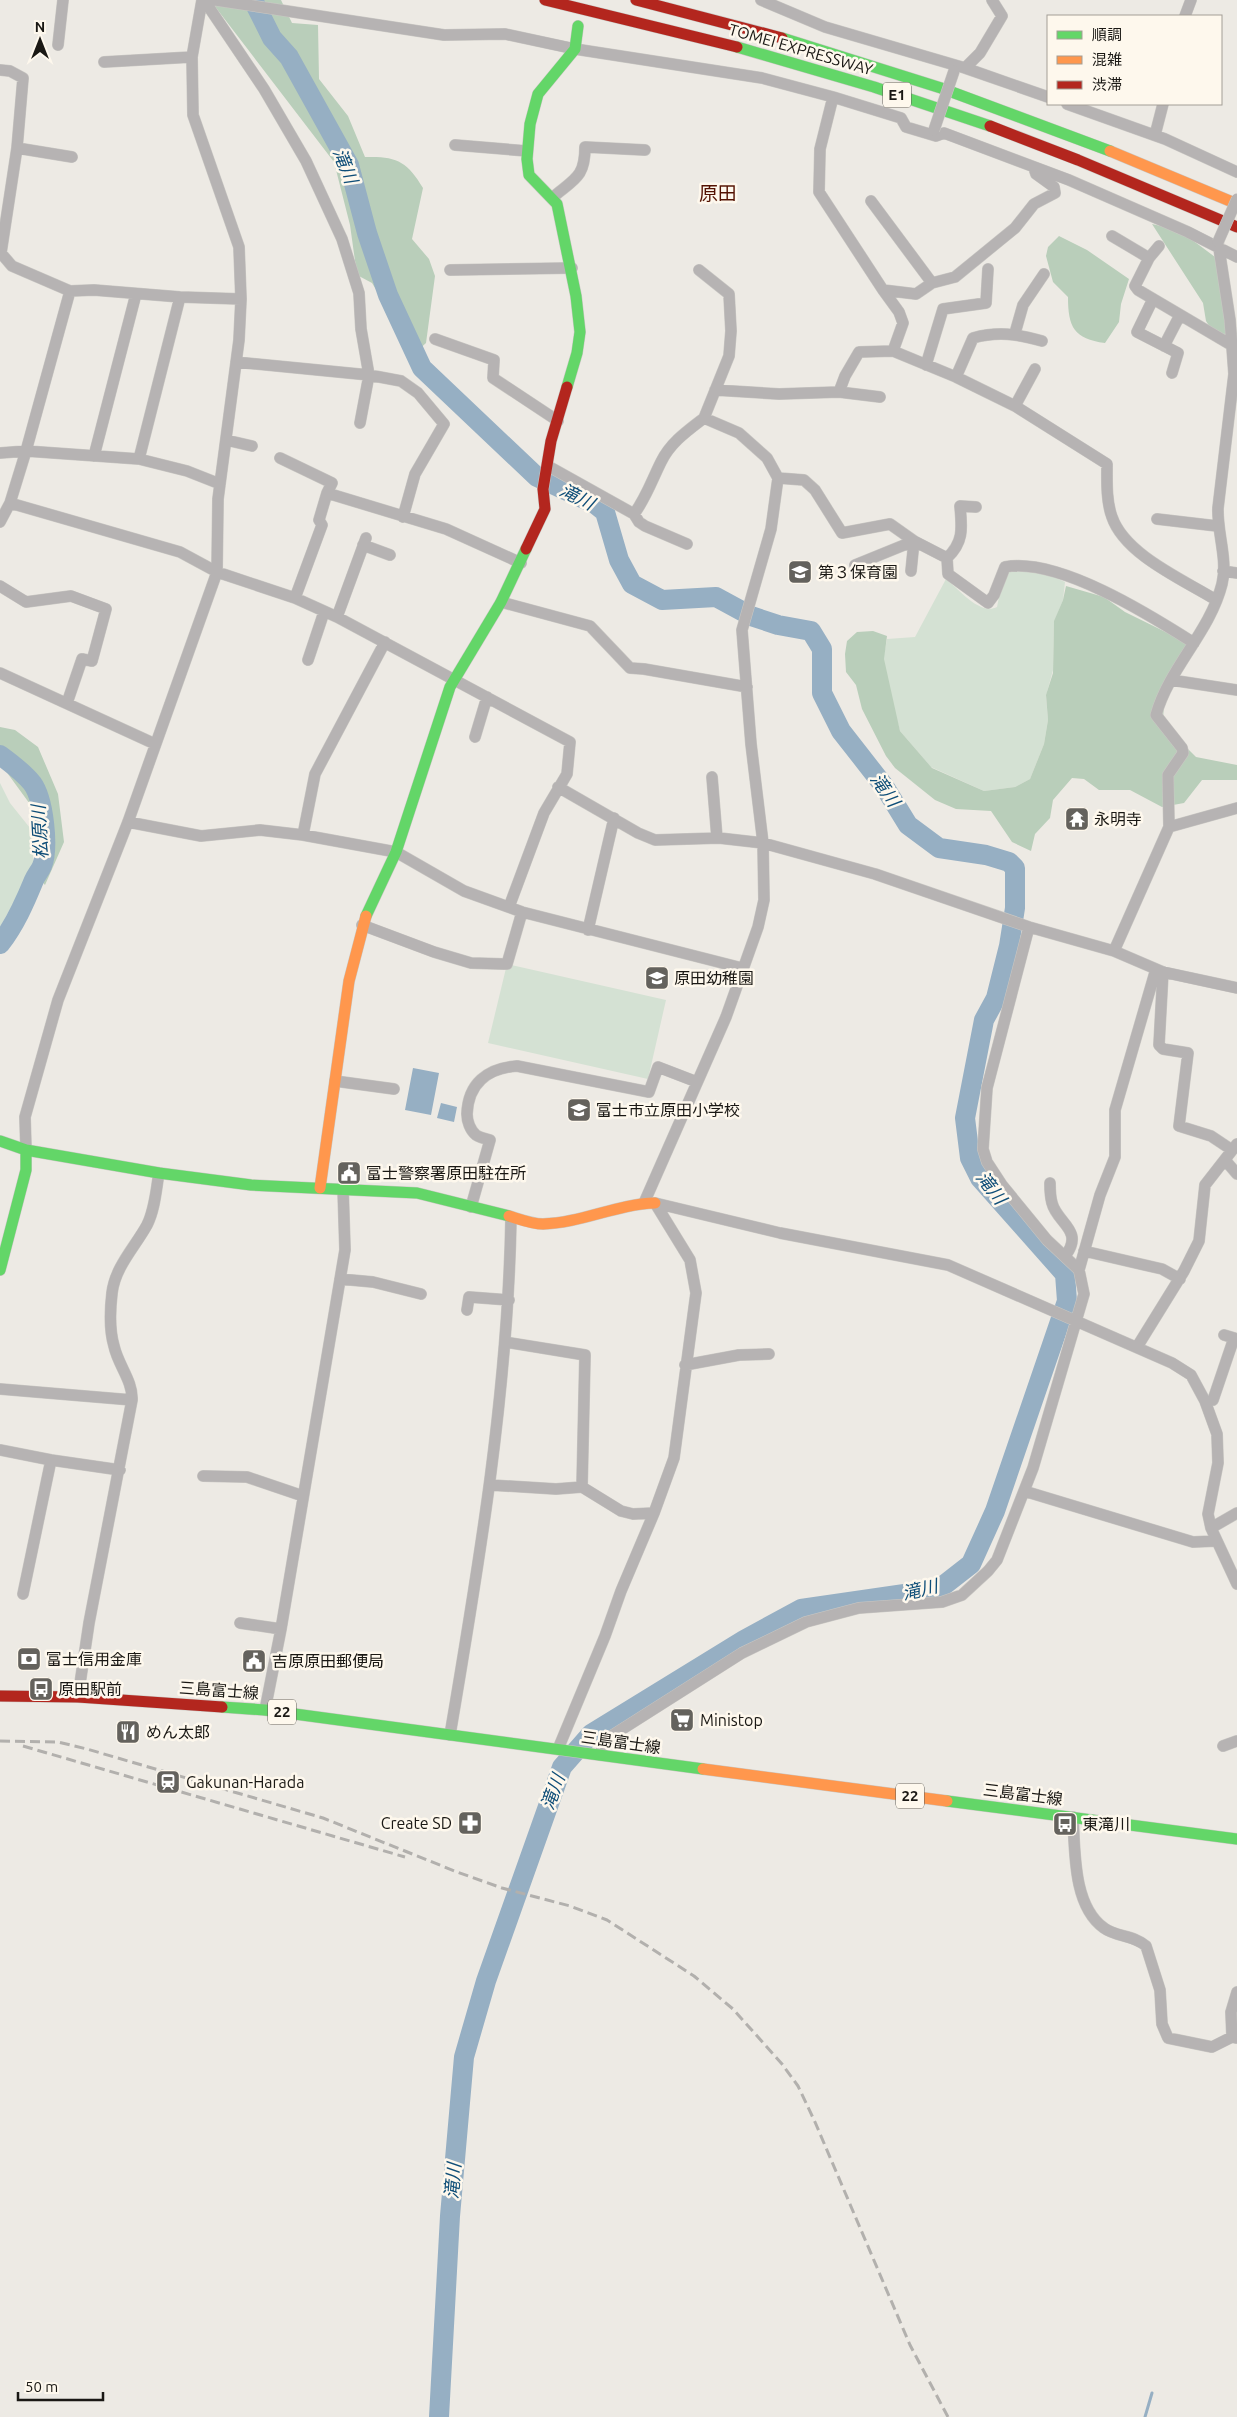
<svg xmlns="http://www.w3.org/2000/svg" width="1237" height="2417" viewBox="0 0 1237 2417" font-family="Ubuntu,'Noto Sans JP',sans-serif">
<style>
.green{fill:#d4e1d3}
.forest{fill:#b9ceba}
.water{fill:#96afc3}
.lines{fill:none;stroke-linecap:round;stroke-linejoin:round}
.stream{stroke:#96afc3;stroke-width:3}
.river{stroke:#96afc3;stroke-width:20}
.street-casing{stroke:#cac8c4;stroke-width:12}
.fast-casing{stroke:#cac8c4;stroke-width:12}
.slow-casing{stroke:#cac8c4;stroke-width:12}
.jam-casing{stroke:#cac8c4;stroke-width:12}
.street{stroke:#b6b3b3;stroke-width:11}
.fast{stroke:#63d668;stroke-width:11}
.slow{stroke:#ff974d;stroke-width:11}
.jam{stroke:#b3261e;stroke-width:11}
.rail{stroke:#b2b0ad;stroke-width:3;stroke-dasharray:10 5;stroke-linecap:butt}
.street-bridge-casing{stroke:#cac8c4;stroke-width:12;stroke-linecap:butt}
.street-bridge{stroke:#b6b3b3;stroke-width:11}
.labels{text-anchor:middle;stroke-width:5;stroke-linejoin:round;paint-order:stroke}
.shield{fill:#fef8ed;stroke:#5e5b55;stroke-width:1}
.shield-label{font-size:15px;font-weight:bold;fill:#1a1814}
.street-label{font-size:16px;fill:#1a1814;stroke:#fef8ed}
.poi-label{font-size:16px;fill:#1a1814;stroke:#fef8ed;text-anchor:start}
.water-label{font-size:18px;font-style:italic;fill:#0f4e78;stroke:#fef8ed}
.quarter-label{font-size:19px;fill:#541202;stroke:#fef8ed}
</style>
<rect width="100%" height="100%" fill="#edeae4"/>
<path class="green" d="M1005,567L1036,569L1065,582L1063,600L1054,622L1053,670L1046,696L1048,720L1044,744L1030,779L1015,787L984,791L931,767L900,731L882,665L887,639L915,637L946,579C959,589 980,616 997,607Z
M0,783L10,803L30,828L34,866L0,927Z
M507,964L666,1000L648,1079L488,1043Z"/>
<path class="forest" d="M210,0H281L292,23L318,25L319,79L348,116L365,157C396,156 407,161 423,188L412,239L429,259L435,276L426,343L415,353L372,283L357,275L350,225L334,162Z
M1152,224L1179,230L1215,257L1227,325L1224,337L1213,332L1206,321L1203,303Z
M1059,236L1087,250L1129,279L1121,304L1119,322L1105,343C1074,339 1068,327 1068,297L1053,282L1046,256L1048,247Z
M1066,586L1104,597L1125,612L1190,644L1165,687L1163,720L1176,737L1196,757L1237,765V780H1202L1184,803L1162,807L1130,790H1099L1084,779L1072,778L1053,800L1050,818L1035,834L1031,851L1012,842L991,811L956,809L935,800L895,768L886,756L862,709L856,685L846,672L845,654L847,641L857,632L873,631L887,636L884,659L900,731L932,768L984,791L1015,787L1030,779L1044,744L1048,720L1046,695L1053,673L1054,621L1063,600Z
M0,727L15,730L38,747L58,794L64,842L45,885L36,875L43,822L0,763Z"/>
<path class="water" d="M413,1068L439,1073L431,1115L405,1110Z
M441,1103L457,1107L454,1122L437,1118Z"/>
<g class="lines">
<path class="stream" d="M1145,2417L1152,2393"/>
<path class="river" d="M253,0L272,38L289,57L349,165L367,233L388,295L422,368L537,477L595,504L605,512L619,560L632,584L662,600L716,597L751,616L778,625L811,631L822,649V693L841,731L884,786L908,825L939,848L986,855L1009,862L1015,868V908L1009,946L996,998L984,1020L965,1118L970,1158L980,1178L1065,1274L1067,1301L995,1511L971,1564L939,1589L801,1609L744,1640L591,1734L562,1767L486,1981L464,2057L450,2216L439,2417
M0,755C11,763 23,772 32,783C44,799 49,848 42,866C40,871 36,875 34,880C25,902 15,925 0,944"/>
<defs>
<path id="street" d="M204,0L264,89L306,161L342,239L359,293L361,329L369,375L360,423
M215,0L444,35L505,34L575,49L762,78L833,97L901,118L906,127L936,136L944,133L1069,180L1188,232L1237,257
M761,0L825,27L965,68L1048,97
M1185,16L1191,0
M58,45L63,0
M104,62L192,57
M965,68L980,53L1002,16L992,0
M0,70L10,71L23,78L17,148L1,253
M833,97L820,149L819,192L883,290L899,312L903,323L893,351L859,352L845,376L839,392L880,397
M1067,104L1165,139L1237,172
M1155,135L1163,104
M455,145L527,151
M17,148L72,157
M552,198C574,179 585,178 585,147L645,150
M871,201L932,283
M1112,236L1149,258
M1159,246L1149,258L1135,286L1138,290L1233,346
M0,252L12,266L70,291L94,290L180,297L241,299
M450,270L572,268
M699,270L729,294L731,331L729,356L704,418
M883,290L916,294L932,283L955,277L1015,228L1034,204L1055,193L1054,187L1036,174L1034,168
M1153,299L1137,332L1178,353L1172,373
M1015,333L1023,305L1044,274
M435,339L494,360L493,378L558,421
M1164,346L1180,315
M893,351L956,377L1015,406L1107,464C1107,480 1106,501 1112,517C1125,555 1184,580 1216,600
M236,362L369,375L401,381L418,393L444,424L415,474L403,517
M926,365L943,309L986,303L988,269
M956,377L973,338C998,331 1017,334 1042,341
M715,390L779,394L839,392
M1015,406L1035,369
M226,440L252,446
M0,453L26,451L139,459L187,471L220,484
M94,456L136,294
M280,458L332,483L327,493L319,520L322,525L295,598
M139,459L180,297
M548,466L634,514C646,498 652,480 661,462C670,443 687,431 704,418L739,433L767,458L778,478L771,529L742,630L751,744L763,843L764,900L758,927L726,1017L644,1203
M778,478L804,480L815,490L842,533L890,524L914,541L947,558L948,574L988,603L994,595L1005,567C1058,557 1150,615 1194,643
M327,493L446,529L521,563
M10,503L180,552L217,572L295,598L337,617L570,742L567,774L544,813L509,907
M634,514L639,522L645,526L687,544
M1157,519L1217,526
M0,522L10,503L26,451L70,291
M363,545L390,555
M947,558C964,542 962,528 960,506L976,507
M855,565L914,541L911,571
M1223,571L1237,573
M0,586L26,602L71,596L106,609L92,661L82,659L67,703
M501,602L590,626L630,668L644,669L747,687
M337,617L366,538
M308,660L324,612
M0,673L155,744
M1171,680L1237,690
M475,737L487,697
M712,777L717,838
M558,787L638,833L655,840L719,838L763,843L875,874L1029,927L1114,951L1163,972L1237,988
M128,822L201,836L260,830L303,835L396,852L464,891L522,912L742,968
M1169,827L1237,808
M303,835L315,774L385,642
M362,925L434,952L471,963L504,964H507L522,912
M588,930L614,818
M1114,951L1169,827L1168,775L1183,753L1182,748L1156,715C1169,668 1210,632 1222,584C1228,559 1217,533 1218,508L1234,374L1230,320L1218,242
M1163,972L1159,1045L1163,1049L1188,1053L1179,1126L1211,1136L1232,1150
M335,1081L394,1089
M26,1150L25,1117L58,1000L128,822L217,572L218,499L239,340L241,299L239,247L193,115L192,57L202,0
M1225,1160L1237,1174
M1050,1183C1050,1189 1050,1196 1052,1203C1057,1223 1084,1230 1066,1255
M655,1203L780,1233L948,1265L1172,1363L1191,1375L1205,1401L1217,1434L1218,1463L1208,1514L1211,1528L1237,1584
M471,1207L490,1140C486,1139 479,1137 476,1135C470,1130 467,1121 467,1114C468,1084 487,1068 517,1066L649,1092L658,1067L697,1082
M1084,1251L1162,1269L1180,1279
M1079,1270L1100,1195L1115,1157V1110L1156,969
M340,1279L373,1282L421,1294
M467,1310L469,1297L509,1300
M505,1342L585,1355L582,1487
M1137,1347L1184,1271L1199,1241L1205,1185L1237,1144
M685,1365L739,1355L769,1354
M0,1389L132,1400
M1213,1400L1234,1338L1224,1335
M0,1450L51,1460L120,1470
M203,1476L247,1477L303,1496
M490,1485L556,1489L582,1487L621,1511L633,1514L654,1513
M1024,1491L1193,1542L1216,1541
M1211,1528L1237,1513
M23,1594L51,1460
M240,1623L281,1629
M78,1697L89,1623L132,1400C133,1381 118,1365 114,1346C109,1329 110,1310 112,1293C115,1267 135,1247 147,1225C155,1209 156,1190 159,1173
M265,1710L281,1629L345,1250L343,1188
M450,1735C479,1564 508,1392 511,1218
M1223,1746L1237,1741
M558,1749L605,1636L621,1591L654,1513L674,1458L696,1293L690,1260L655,1203
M600,1755L605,1740L742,1653L806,1622L859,1608L942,1602L962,1595L988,1571L997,1560L1033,1468L1084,1294L1079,1270L1047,1240L1002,1185L987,1162L983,1149L987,1088L1029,927
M1073,1817C1075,1852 1073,1906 1104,1928C1116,1937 1134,1935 1146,1946L1160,1990L1162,2024L1168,2038L1212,2047L1232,2037L1237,2038
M1232,2037L1231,2012L1237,1992"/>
<path id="fast" d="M782,38L941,88L1110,151
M737,47L874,87L990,126
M567,387L577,353L580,332L576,296L557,204L529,175L527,159L530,124L538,94L575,49L578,26
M366,916L396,852L450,687L501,602L526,549
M0,1141L26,1150L159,1173L251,1185L417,1193L509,1216
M0,1270L26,1170V1150
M222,1707L265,1710L703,1769
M947,1801L1237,1839"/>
<path id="slow" d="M1110,151L1237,204
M320,1188L349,981L366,916
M509,1216C519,1219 532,1224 543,1224C581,1223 617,1204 655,1203
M703,1769L947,1801"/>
<path id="jam" d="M545,0L737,47
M636,0L782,38
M990,126L1078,160L1237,227
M526,549L545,509L543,489L551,441L567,387
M0,1696L78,1697L222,1707"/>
</defs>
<use href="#street" class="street-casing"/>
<use href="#fast" class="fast-casing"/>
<use href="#slow" class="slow-casing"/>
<use href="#jam" class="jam-casing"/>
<use href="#street" class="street"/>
<use href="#fast" class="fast"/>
<use href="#slow" class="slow"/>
<use href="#jam" class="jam"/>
<path class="rail" d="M0,1741L58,1742L87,1749L323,1818L457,1872L502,1888L570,1906L607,1920L694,1976L733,2009L782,2064L798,2086L815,2122L910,2345L948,2417
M23,1746L405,1857"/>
<defs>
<path id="street-bridge" d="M934,130L954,71
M1218,242L1237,199"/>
</defs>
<use href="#street-bridge" class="street-bridge-casing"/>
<use href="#street-bridge" class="street-bridge"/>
</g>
<defs>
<symbol id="school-square" viewBox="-11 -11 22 22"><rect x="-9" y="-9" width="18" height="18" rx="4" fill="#64625d" stroke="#fef8ed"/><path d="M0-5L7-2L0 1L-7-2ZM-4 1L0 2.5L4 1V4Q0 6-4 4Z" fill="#fff"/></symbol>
<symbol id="temple-square" viewBox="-11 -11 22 22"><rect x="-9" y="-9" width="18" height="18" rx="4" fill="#64625d" stroke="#fef8ed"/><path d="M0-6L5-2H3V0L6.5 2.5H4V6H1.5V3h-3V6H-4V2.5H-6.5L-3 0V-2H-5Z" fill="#fff"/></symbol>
<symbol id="civic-square" viewBox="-11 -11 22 22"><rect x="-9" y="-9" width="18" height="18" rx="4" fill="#64625d" stroke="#fef8ed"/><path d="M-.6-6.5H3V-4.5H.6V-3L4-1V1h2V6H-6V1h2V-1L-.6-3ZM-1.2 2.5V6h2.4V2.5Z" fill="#fff"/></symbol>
<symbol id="bank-square" viewBox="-11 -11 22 22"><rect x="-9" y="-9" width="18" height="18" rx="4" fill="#64625d" stroke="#fef8ed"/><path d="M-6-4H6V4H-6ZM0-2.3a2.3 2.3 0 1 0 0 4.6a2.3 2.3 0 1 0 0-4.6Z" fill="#fff"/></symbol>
<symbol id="bus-square" viewBox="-11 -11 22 22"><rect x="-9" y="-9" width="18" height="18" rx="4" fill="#64625d" stroke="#fef8ed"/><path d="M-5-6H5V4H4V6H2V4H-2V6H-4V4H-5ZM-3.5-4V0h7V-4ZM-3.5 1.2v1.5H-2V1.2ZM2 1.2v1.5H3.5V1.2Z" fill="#fff"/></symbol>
<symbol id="supermarket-square" viewBox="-11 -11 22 22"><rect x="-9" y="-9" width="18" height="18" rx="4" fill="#64625d" stroke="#fef8ed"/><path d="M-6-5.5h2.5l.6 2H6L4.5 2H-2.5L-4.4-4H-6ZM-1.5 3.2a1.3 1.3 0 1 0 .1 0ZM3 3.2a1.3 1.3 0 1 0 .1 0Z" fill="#fff"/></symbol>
<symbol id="restaurant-square" viewBox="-11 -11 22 22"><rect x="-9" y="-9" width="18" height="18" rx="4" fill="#64625d" stroke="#fef8ed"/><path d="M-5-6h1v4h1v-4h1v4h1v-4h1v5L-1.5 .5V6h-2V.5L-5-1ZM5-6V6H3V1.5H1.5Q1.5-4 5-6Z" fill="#fff"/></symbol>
<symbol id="station-square" viewBox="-11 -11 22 22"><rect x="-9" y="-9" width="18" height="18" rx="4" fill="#64625d" stroke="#fef8ed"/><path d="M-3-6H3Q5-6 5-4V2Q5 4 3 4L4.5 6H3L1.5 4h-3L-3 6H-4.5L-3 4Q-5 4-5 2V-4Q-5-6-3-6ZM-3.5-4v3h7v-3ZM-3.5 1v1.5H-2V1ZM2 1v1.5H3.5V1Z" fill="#fff"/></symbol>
<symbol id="pharmacy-square" viewBox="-11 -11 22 22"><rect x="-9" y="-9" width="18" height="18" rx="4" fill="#64625d" stroke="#fef8ed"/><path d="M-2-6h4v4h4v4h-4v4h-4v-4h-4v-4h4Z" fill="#fff"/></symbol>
</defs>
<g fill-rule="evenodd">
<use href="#school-square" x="786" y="558" width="28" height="28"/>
<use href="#temple-square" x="1063" y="805" width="28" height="28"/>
<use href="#school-square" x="643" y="964" width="28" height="28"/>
<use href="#school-square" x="565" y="1096" width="28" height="28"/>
<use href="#civic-square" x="335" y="1159" width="28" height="28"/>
<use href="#bank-square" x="15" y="1645" width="28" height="28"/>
<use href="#civic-square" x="240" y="1647" width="28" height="28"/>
<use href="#bus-square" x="27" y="1675" width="28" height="28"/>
<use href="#supermarket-square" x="668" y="1706" width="28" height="28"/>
<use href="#restaurant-square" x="114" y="1718" width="28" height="28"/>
<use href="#station-square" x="154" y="1768" width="28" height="28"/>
<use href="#pharmacy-square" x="456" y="1809" width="28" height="28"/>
<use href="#bus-square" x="1051" y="1810" width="28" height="28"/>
</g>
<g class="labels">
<g class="shield">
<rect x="883" y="82.5" width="28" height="25" rx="4"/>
<rect x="268" y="1699.5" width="28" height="25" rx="4"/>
<rect x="896" y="1783.5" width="28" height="25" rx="4"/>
</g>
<g class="shield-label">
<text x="897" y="100">E1</text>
<text x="282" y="1717">22</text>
<text x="910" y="1801">22</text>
</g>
<g class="street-label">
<text transform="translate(801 49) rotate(16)" y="6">TOMEI EXPRESSWAY</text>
<text transform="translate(219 1690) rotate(4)" y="6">三島富士線</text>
<text transform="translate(621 1742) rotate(8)" y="6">三島富士線</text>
<text transform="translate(1023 1794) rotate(7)" y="6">三島富士線</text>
</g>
<g class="poi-label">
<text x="818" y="578">第３保育園</text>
<text x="1094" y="825">永明寺</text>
<text x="674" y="984">原田幼稚園</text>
<text x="596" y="1116">富士市立原田小学校</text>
<text x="366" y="1179">富士警察署原田駐在所</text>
<text x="46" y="1665">富士信用金庫</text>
<text x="272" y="1667">吉原原田郵便局</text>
<text x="58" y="1695">原田駅前</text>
<text x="700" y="1726">Ministop</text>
<text x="146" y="1738">めん太郎</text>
<text x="186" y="1788">Gakunan-Harada</text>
<text x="452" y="1829" text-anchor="end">Create SD</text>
<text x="1082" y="1830">東滝川</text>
</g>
<g class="water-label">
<text transform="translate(345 166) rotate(68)" y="6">滝川</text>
<text transform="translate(577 497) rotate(27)" y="6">滝川</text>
<text transform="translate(885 790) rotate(55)" y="6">滝川</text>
<text transform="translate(40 832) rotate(-93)" y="6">松原川</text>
<text transform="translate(991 1188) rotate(52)" y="6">滝川</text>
<text transform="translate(920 1590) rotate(-13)" y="6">滝川</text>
<text transform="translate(553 1792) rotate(-70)" y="6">滝川</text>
<text transform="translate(453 2181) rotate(-85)" y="6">滝川</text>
</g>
<g class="quarter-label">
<text x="718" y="200">原田</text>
</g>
</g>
<rect x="1047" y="15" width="175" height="90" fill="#fef8ed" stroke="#a39e96"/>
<rect x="1057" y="31" width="25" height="8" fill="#63d668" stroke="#a39e96"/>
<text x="1092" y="40" font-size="15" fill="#1a1814">順調</text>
<rect x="1057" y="56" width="25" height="8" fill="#ff974d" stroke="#a39e96"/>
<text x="1092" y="65" font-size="15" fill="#1a1814">混雑</text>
<rect x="1057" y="81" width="25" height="8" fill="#b3261e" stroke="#a39e96"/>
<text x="1092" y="90" font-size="15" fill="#1a1814">渋滞</text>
<g transform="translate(40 40)" stroke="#fef8ed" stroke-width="4" paint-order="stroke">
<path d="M0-4L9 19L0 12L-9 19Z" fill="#1a1814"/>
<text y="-8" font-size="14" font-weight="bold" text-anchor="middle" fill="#1a1814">N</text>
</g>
<path d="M18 2392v8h85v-8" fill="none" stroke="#1a1814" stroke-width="2.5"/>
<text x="25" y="2392" font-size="15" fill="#1a1814" stroke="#fef8ed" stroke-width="4" paint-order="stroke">50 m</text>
</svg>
